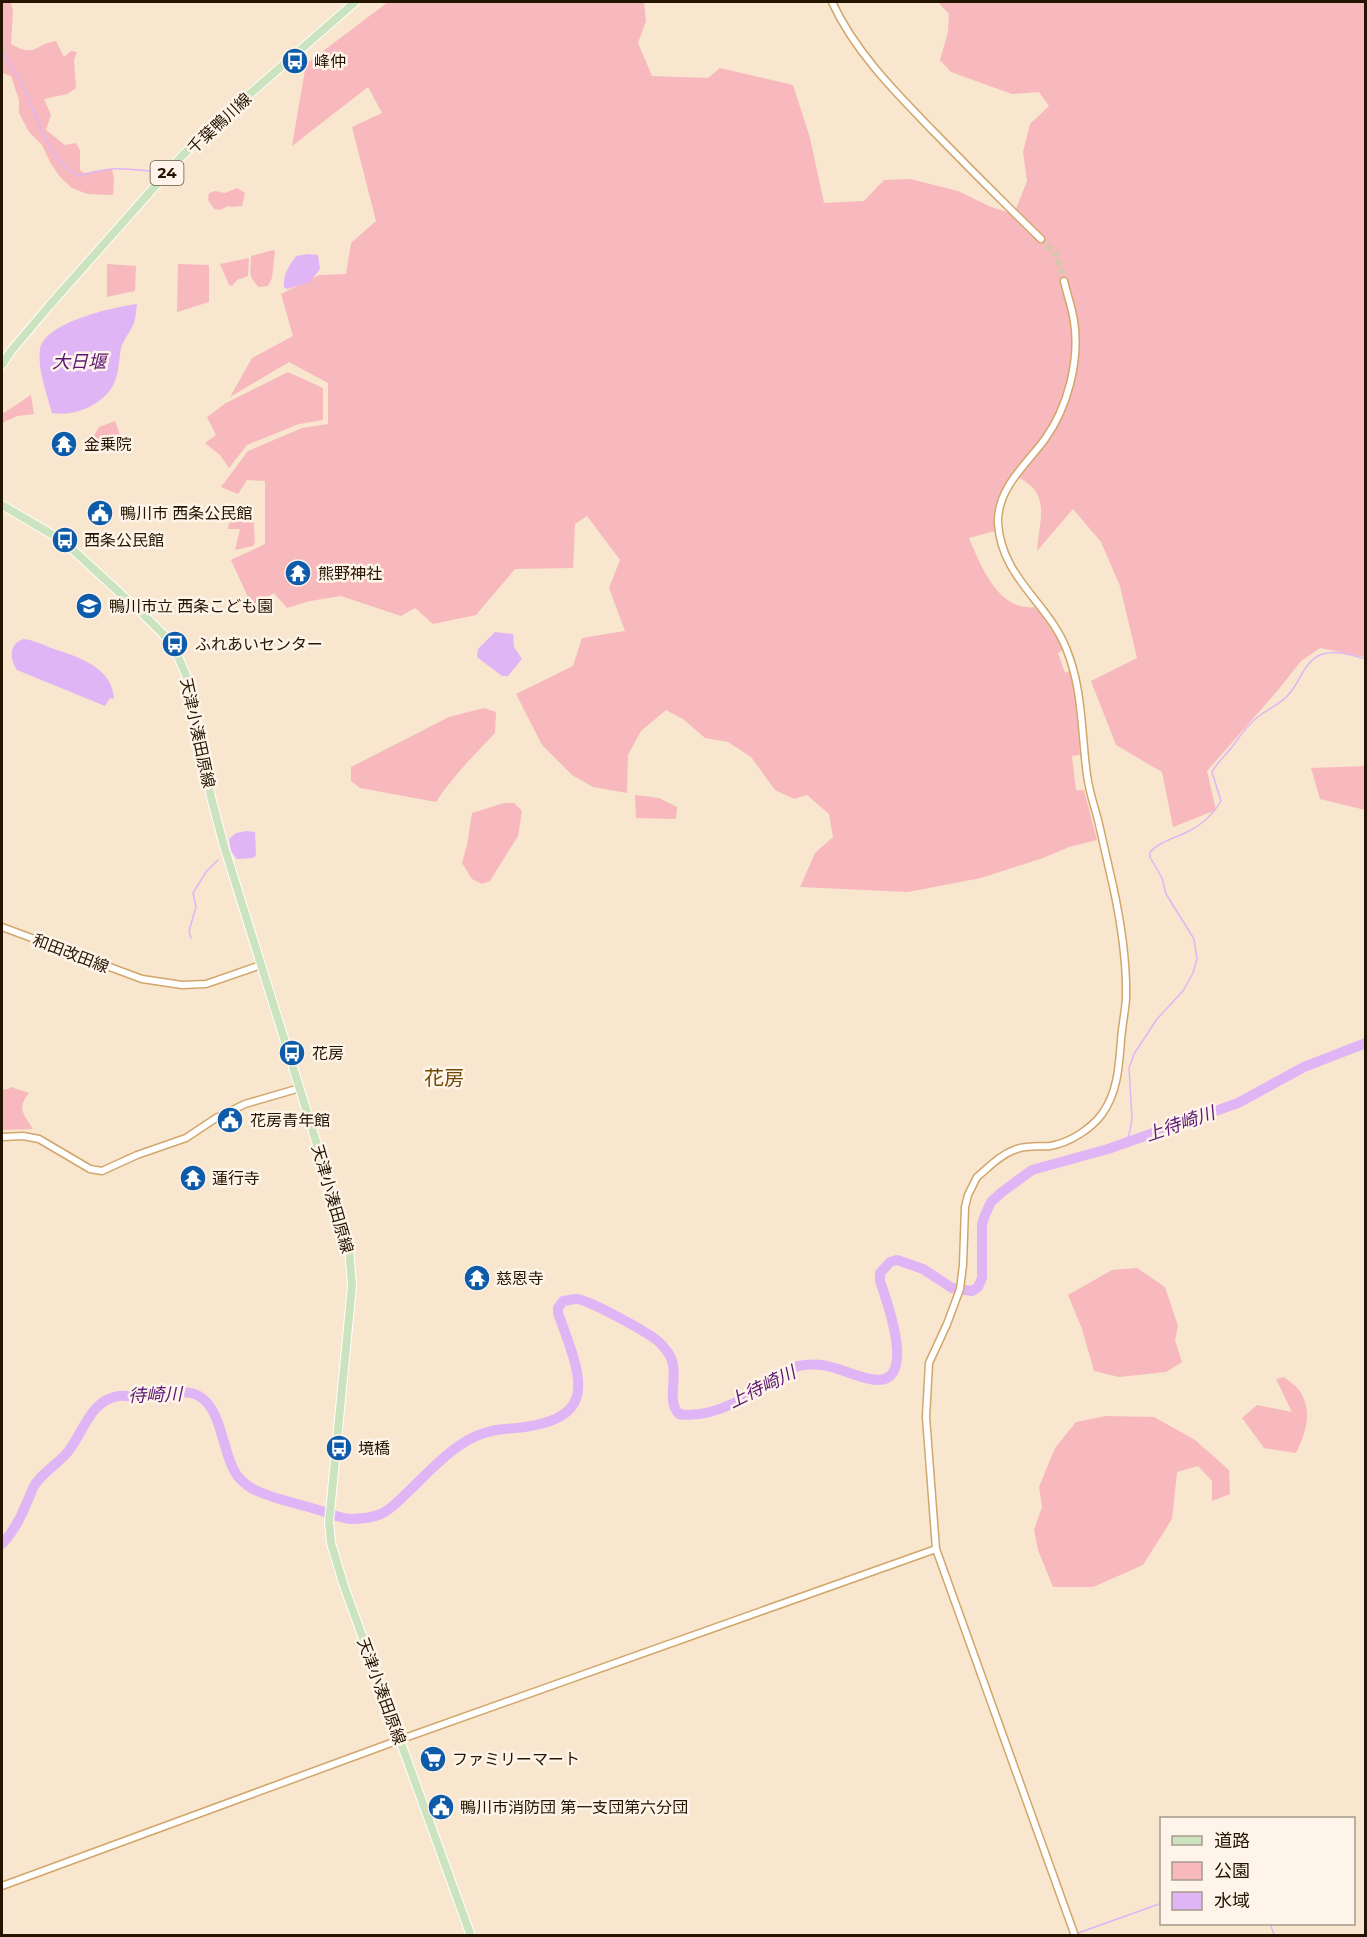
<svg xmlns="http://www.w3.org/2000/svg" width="1367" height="1937" viewBox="0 0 1367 1937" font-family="Montserrat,'Noto Sans JP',sans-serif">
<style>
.green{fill:#f7b9bd}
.water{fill:#e0b5f6}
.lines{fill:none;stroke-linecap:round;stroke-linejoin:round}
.stream{stroke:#e0b5f6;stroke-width:1.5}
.river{stroke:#e0b5f6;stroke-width:10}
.minor-tunnel{stroke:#d8c7af;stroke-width:6;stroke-dasharray:6 3;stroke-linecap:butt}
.minor-casing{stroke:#d2a66b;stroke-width:9}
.major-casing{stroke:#fff;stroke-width:10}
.minor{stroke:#fff;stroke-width:6}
.major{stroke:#cce3bf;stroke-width:8}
.labels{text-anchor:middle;stroke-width:5;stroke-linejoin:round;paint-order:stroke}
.shield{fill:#fef4e9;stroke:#665846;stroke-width:1.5}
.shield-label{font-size:15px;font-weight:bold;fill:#251500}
.poi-label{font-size:16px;fill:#251500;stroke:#fef4e9;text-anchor:start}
.street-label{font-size:16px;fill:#251500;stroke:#fef4e9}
.water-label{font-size:18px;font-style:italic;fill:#5b1676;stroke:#fef4e9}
.quarter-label{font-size:20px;fill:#714a02;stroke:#fef4e9}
</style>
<rect width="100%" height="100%" fill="#f8e6ce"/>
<path class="green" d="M2,2H11L13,12L11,44C36,58 33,45 56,41L64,57L71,51L77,52L74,60L76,88L67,94L44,99L51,115L46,130L65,145L76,143L80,150V170L84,173L112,169L114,179L113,195L87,194L72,188L60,177L50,162L42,145L29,132L19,113V100L11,76L2,73Z
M388,2H644L646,21L638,43L652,76L708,78L720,68L793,85L810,138L824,203L864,201L884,180L910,179L958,191L991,207L1014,214L1027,181L1023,152L1030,124L1049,106L1039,92L1012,94L951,72L940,60L948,32L949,14L938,2H1365V657L1320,648L1301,661L1279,689L1207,771L1216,810L1173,827L1162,772L1116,745L1091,681L1137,658L1120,586L1101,542L1073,509L1037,551C1040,515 1052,492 1013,475L997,499L995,531L969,538C981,566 998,612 1036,607L1064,649L1058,653L1065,673L1069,671L1075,690L1080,755L1072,756L1076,790H1084L1097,840L1069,847L1043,858L981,878L908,892L800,887L815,853L833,837L829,814L807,795L794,799L775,790L751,757L728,742L705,738L683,719L666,710L641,731L628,755L627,793L593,787L572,775L542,745L516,694L573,666L582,638L625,631L609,588L620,560L587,516L575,524L573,568L515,569L476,615L433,624L415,608L401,616L341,596L310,601L287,608L274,593L252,606L231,560L265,544V481L247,480L238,494L221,487L248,451L302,428L328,424V383L289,362L230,397L252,358L293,336L281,294L319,275L346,274L351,243L376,221L352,127L382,113L368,87L292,146L306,64Z
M237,188L245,193L242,206L231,207L228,206L220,210L214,209L208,200L209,193L215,191L225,193Z
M273,250L275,251L272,278L268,286L259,287C247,276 251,272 251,256Z
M249,258L248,276L237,280L232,286L229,285L220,264Z
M107,264L136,266L135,291L107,297Z
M178,264L209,265V302L177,312Z
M288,372L323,388V420L299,424L247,445L229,468L220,455L205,443L216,435L207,417L226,403Z
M31,395L34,414L17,416L2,423V414Z
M115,421L124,446L102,452L89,448L88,445L99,427Z
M235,514H253L255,542L253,546L235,550L240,529H228V526Z
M484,708L496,712L495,733C474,755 453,776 436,802L360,788L351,781V767L449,717Z
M1365,766V810L1320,799L1311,768Z
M635,795L659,798L677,807L676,819L636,818Z
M504,803H514L522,811L518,836L490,881L482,884L472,879L462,863L467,845L472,813Z
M11,1087L29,1093C16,1109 24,1114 33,1129L2,1130V1090L8,1089Z
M1137,1268L1165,1287L1178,1326L1175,1340L1182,1362L1166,1372L1119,1377L1094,1371L1082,1329L1068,1295L1112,1270Z
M1284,1377C1290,1382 1298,1387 1301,1393C1313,1414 1305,1434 1296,1453L1264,1448L1242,1418L1257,1405L1292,1412L1276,1379Z
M1106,1416L1154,1417L1195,1440L1229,1470L1230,1494L1212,1501V1481L1198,1466L1177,1472L1172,1519L1143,1565L1093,1587H1053L1038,1550L1034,1530L1042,1507L1039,1487L1055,1448L1076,1422Z"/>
<path class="water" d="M307,254L318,255L320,269L310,282L287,289L284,287C283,274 289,266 296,256Z
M137,304C136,310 136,317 134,323C130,332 124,339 121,348C119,359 119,371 115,381C106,404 75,417 52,413C47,394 37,369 40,349C45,322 114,307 137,304Z
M495,632L513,634L514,647L522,659L508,676H502L477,657L478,649Z
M24,639C33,640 42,644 51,648C76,656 113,667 114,699L110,698L105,706L17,670C9,659 9,643 24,639Z
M247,831L255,832L256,855L253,858L237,859L231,851L229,839L236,833Z"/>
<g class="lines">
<path class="stream" d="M2,51C9,63 17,74 23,87C38,117 46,159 79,176C112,165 125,169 158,172
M191,938L189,931L196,907L193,893L206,872L218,860
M1126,1143L1130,1131L1132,1118L1129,1068L1134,1054L1157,1019L1183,991L1193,973L1197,959L1194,939L1166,894L1162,878L1150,857V852C1160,841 1176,838 1189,831C1203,824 1213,815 1221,801L1212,772C1217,762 1225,756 1232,747C1240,736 1248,724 1259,716C1269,708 1281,704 1289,694C1300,682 1304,662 1320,655C1334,649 1352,655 1366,659
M1270,1924L1275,1936
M1078,1933L1162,1903"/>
<path class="river" d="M2,1544C13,1532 21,1518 27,1502C30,1497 31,1491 34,1486C42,1473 56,1465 66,1454C83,1435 89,1400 119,1396C127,1395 134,1398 142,1397C160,1397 183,1387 199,1396C222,1409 222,1451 235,1472C238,1478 248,1487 255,1490C273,1499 296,1503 315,1509C327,1512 338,1518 350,1519C361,1519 371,1518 381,1514C392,1509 400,1499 409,1491C436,1465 464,1431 505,1429C601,1422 584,1384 558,1313V1308L563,1301C567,1301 572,1299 576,1299C588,1299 649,1333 659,1342C664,1347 670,1354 672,1361C678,1378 666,1401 679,1414C717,1421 767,1385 798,1366C830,1360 841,1373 870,1379C920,1390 887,1302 880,1281V1273L890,1262L897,1260L923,1269L952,1288L972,1291L978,1287L982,1278V1224L985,1215L991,1202L1002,1192L1032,1170L1108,1149L1238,1103L1304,1067L1366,1043"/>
<path class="minor-tunnel" d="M1041,239L1057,256L1064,281"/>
<defs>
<path id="minor" d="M832,2C855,52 896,93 934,132C969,168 1005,204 1041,239
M1064,281C1067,294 1072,308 1074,321C1080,360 1068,407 1045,439C1026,465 997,488 998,523C1001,577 1048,603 1066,648C1083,689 1081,732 1087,775C1089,791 1094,805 1098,820C1103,842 1108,864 1113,886C1121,923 1127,961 1126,999C1125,1012 1122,1026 1121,1040C1119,1065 1118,1092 1102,1114C1091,1129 1069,1143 1050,1146C1038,1147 1026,1145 1014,1150C1000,1155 989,1167 977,1177L968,1195L965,1207L963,1265L960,1289L947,1324L929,1363L926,1417L936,1549L1075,1936
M2,927L142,979L182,985L206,984L261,965
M2,1137L23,1136L39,1139L90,1169L102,1171L137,1155L186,1138L216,1118L245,1104L300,1088
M2,1886L399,1740L936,1549"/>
<path id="major" d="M2,365L11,351L49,306L181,157L211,128L355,2
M2,505L53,535L73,550L145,616L164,635L176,652L189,682L211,797L224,846L349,1247L352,1286L329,1522L331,1543L344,1586L471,1936"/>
</defs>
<use href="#minor" class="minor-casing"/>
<use href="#major" class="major-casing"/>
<use href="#minor" class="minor"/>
<use href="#major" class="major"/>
</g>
<defs>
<symbol id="bus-disc" viewBox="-11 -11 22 22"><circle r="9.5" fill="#0d5ba9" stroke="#fef4e9"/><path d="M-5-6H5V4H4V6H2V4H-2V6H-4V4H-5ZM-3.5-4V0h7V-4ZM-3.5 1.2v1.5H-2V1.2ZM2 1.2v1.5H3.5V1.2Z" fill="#fff"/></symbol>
<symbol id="temple-disc" viewBox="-11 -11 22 22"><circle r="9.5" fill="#0d5ba9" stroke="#fef4e9"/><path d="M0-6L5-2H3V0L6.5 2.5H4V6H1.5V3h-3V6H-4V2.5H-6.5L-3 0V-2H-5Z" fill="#fff"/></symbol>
<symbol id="civic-disc" viewBox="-11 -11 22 22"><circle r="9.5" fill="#0d5ba9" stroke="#fef4e9"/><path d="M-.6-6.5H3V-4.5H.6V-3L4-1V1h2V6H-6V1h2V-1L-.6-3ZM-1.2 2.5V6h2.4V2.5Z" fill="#fff"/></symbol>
<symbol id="school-disc" viewBox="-11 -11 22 22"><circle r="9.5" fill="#0d5ba9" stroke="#fef4e9"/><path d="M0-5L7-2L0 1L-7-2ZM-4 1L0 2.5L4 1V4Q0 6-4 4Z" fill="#fff"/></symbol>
<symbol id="supermarket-disc" viewBox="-11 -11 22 22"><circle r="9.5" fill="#0d5ba9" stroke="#fef4e9"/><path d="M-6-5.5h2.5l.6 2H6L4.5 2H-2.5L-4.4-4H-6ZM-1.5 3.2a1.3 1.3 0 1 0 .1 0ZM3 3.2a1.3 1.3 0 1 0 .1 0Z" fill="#fff"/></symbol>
</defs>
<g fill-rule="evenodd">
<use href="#bus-disc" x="280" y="46" width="30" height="30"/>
<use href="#temple-disc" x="49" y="429" width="30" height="30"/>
<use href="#civic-disc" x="85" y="498" width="30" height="30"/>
<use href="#bus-disc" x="50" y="525" width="30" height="30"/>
<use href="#temple-disc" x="283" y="558" width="30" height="30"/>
<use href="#school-disc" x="74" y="591" width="30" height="30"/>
<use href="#bus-disc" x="160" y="629" width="30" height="30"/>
<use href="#bus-disc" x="277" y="1038" width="30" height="30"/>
<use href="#civic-disc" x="215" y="1105" width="30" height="30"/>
<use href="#temple-disc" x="178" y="1163" width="30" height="30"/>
<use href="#temple-disc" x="462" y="1263" width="30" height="30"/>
<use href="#bus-disc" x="324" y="1433" width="30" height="30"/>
<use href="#supermarket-disc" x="418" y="1744" width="30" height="30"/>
<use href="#civic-disc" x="426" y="1792" width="30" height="30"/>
</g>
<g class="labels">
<rect class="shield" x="150.5" y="161" width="33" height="24" rx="4.5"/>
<g class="shield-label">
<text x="167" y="178">24</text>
</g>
<g class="poi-label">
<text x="314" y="67">峰仲</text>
<text x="84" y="450">金乗院</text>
<text x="120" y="519">鴨川市 西条公民館</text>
<text x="84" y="546">西条公民館</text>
<text x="318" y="579">熊野神社</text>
<text x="109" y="612">鴨川市立 西条こども園</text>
<text x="195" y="650">ふれあいセンター</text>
<text x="312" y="1059">花房</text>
<text x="250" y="1126">花房青年館</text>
<text x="212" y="1184">蓮行寺</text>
<text x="496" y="1284">慈恩寺</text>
<text x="358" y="1454">境橋</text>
<text x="452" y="1765">ファミリーマート</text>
<text x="460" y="1813">鴨川市消防団 第一支団第六分団</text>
</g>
<g class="street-label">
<text transform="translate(219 123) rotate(-43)" y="6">千葉鴨川線</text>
<text transform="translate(198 733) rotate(78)" y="6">天津小湊田原線</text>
<text transform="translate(71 953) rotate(21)" y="6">和田改田線</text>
<text transform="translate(333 1199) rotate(74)" y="6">天津小湊田原線</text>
<text transform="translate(382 1691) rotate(70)" y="6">天津小湊田原線</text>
</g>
<g class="water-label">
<text x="79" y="368">大日堰</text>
<text transform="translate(1180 1124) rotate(-19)" y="6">上待崎川</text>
<text transform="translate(762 1387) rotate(-26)" y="6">上待崎川</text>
<text transform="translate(155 1395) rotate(-2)" y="6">待崎川</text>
</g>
<g class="quarter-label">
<text x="444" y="1085">花房</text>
</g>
</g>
<rect width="1367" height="1937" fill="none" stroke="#251500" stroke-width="6"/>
<rect x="1160" y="1817" width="195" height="108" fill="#fef4e9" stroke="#a79b8c" stroke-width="1.5"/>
<rect x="1172" y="1836" width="30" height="9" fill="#cce3bf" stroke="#a79b8c" stroke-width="1.5"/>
<text x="1214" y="1847" font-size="18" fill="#251500">道路</text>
<rect x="1172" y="1862" width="30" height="18" fill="#f7b9bd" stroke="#a79b8c" stroke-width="1.5"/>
<text x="1214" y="1877" font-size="18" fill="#251500">公園</text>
<rect x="1172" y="1892" width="30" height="18" fill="#e0b5f6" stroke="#a79b8c" stroke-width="1.5"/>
<text x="1214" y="1907" font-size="18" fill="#251500">水域</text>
</svg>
